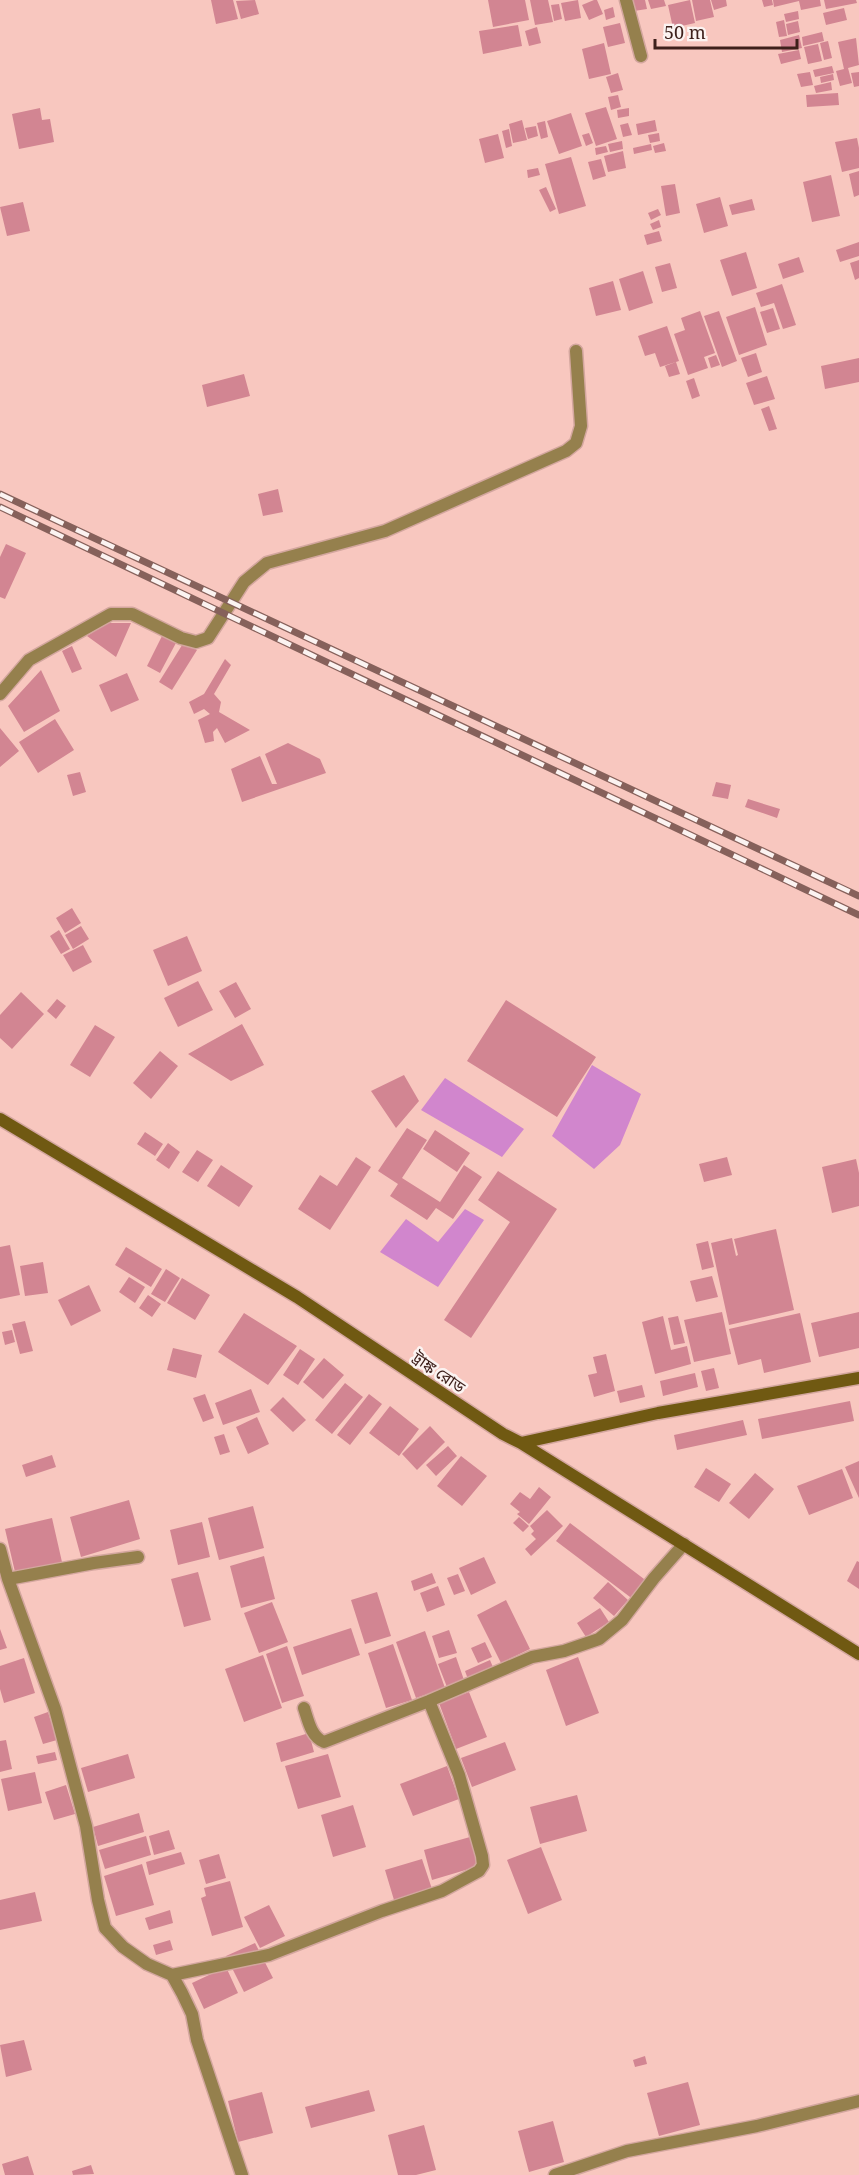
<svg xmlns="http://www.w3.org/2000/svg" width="859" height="2175" viewBox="0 0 859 2175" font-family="'Noto Serif','Noto Sans Bengali',serif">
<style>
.green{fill:#d186cd}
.building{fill:#d28592}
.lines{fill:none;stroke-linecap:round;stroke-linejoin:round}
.minor-casing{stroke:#d3a69e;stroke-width:15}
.secondary-casing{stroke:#d3a69e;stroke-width:15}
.minor{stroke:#95804d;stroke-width:12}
.secondary{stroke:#705912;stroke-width:12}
.rail-casing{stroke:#86615b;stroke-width:7}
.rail{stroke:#fbf3f1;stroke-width:4.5;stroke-dasharray:14;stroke-linecap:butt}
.labels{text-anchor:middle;stroke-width:5;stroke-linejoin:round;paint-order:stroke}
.street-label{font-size:16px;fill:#3e201b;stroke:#fbf3f1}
</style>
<rect width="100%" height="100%" fill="#f8c7bf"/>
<path class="green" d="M592,1065L641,1094L620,1145L594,1169L552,1136Z
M445,1078L524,1129L502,1157L421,1110Z
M465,1209L484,1220L438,1287L380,1252L406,1219L438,1242Z"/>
<path class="building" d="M211,0H233L238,19L216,24Z
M255,0L259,14L241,19L236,1Z
M488,0H525L529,20L493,27Z
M530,0H548L553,22L535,25Z
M578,0L581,18L565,21L561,3Z
M594,0H597L603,14L589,20L582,5Z
M632,0H645L647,9L634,11Z
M648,0H664L666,6L651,9Z
M690,0L695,23L673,28L668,5Z
M692,0H710L714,17L696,21Z
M711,0H726L727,6L714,10Z
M762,0H772L773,5L764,7Z
M773,0H820L821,6L801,10L799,1L774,7Z
M824,0H856L857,3L826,9Z
M559,4L562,19L554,21L551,5Z
M613,7L615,17L606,20L604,10Z
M844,8L847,20L826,25L823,13Z
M798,11L799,19L786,22L784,14Z
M784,20L787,36L779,37L776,22Z
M798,21L800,32L788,35L786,24Z
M620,23L625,43L608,47L603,27Z
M518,25L522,46L483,54L479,31Z
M537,27L541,43L529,46L525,31Z
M822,32L824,41L803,46L802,37Z
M799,35L802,48L782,52L780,40Z
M856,38L859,65L848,68L852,83L840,86L836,71L844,69L838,42Z
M828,41L832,58L824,60L820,43Z
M604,43L611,74L589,79L582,49Z
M818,44L822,61L808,64L804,47Z
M799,50L801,59L781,64L778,54Z
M832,66L834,73L815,77L813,70Z
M810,72L813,85L801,87L797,74Z
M859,72V86L854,87L851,73Z
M618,73L623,90L611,93L606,77Z
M833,74L834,80L821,83L820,77Z
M831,82L832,90L816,93L814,86Z
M838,93L839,105L807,107L806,95Z
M618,95L621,107L611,110L608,97Z
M606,107L617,139L596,146L585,113Z
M40,108L42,120L50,119L54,142L19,149L12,114Z
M629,108V116L618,118L617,110Z
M571,113L582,146L559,154L547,121Z
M522,120L527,140L513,143L509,124Z
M655,120L657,131L638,135L636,124Z
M545,121L548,137L541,139L537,123Z
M628,123L632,135L623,137L620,125Z
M536,126L538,136L528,139L525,128Z
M509,129L512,146L506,148L502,131Z
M589,133L593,143L586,146L582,135Z
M659,133L660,141L650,143L648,135Z
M498,134L504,158L485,163L479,139Z
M857,138L859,148V168L842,172L835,142Z
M622,141L623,149L610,152L608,144Z
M664,143L666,151L655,153L653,146Z
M651,144L652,150L634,154L633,148Z
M606,146L608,152L596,155L595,148Z
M623,151L626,168L608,172L604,156Z
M571,157L586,206L559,214L545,164Z
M601,159L606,176L593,180L588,162Z
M538,168L540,175L528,178L527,170Z
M859,171V195L854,197L849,174Z
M831,175L840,216L812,222L803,182Z
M675,184L680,213L666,216L661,186Z
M546,187L556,209L550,212L539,190Z
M720,197L728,226L704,233L696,204Z
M752,199L755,210L732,215L729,205Z
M23,202L30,231L7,236L0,207Z
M658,209L661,215L651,220L648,213Z
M659,220L661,227L653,230L650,224Z
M659,231L662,241L647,245L644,235Z
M859,242V256L840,262L836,250Z
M746,252L757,288L732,296L720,260Z
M799,257L804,272L783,279L778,264Z
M859,260V278L855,280L850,263Z
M670,263L677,288L662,292L655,267Z
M643,271L653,303L629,311L619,279Z
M613,281L621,310L596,316L589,288Z
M782,284L796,325L783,329L774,303L761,307L756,293Z
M755,307L767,345L739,355L726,317Z
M773,308L780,329L767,333L760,312Z
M700,311L715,353L704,357L708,368L688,375L674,334L685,330L681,318Z
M719,311L737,361L722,367L704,316Z
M667,326L679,361L660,367L655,353L645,356L638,336Z
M756,353L762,372L748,377L741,358Z
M716,355L720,365L711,368L708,358Z
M859,358V382L825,389L821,366Z
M676,362L680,374L669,377L665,366Z
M244,374L250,396L207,407L202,385Z
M767,376L775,399L754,405L746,383Z
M694,378L700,396L692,399L686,381Z
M769,406L777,429L769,431L761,409Z
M278,489L283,512L263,516L258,494Z
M6,544L26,553L5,599L0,597V557Z
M107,623H131L116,657L87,636Z
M163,634L177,641L160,673L147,666Z
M184,642L197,650L172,690L159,682Z
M72,646L82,669L72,673L62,651Z
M225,659L231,665L214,694L221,702L219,712L250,730L225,743L217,728L213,732L214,741L205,743L198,720L210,714L204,709L194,714L189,702L204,694Z
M41,670L60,711L24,732L8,706Z
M127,673L139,700L111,712L99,685Z
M55,719L74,750L38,773L19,742Z
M0,728L19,751L0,767Z
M288,743L320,759L326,773L242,802L231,769L260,756L272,784H277L265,754Z
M80,772L86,792L73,796L67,775Z
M716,782L731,785L728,799L712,796Z
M748,799L780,809L777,818L745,807Z
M72,908L81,923L65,933L56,918Z
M81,926L89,939L73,949L65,935Z
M59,930L70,949L61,954L50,936Z
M187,936L202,971L168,986L153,950Z
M83,945L92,962L73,972L63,955Z
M198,981L213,1010L178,1027L164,998Z
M236,982L251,1009L235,1018L219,991Z
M21,992L44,1014L12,1049L0,1038V1015Z
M57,999L66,1006L56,1019L47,1011Z
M506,1000L596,1057L557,1117L467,1061Z
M242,1024L264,1065L231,1081L188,1054Z
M95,1025L115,1037L90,1077L70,1065Z
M160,1051L178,1066L151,1099L133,1083Z
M404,1075L419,1101L396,1128L371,1091Z
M407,1128L427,1140L402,1178L440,1202L464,1165L482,1177L453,1219L436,1208L427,1220L390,1196L398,1184L378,1171Z
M435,1130L470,1153L457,1172L423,1149Z
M145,1132L163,1144L155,1156L137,1144Z
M168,1143L180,1152L169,1169L156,1160Z
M197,1150L213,1160L198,1182L182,1172Z
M356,1157L371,1167L330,1230L298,1209L320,1175L337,1186Z
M727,1157L732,1175L704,1182L699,1164Z
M856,1159L859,1173V1206L832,1213L822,1167Z
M221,1165L253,1186L239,1207L207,1186Z
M498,1171L557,1209L471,1338L444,1320L510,1222L478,1200Z
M776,1229L794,1310L729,1325L711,1243L732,1238L736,1256L738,1255L734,1239Z
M708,1241L714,1267L702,1270L696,1244Z
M10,1245L20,1295L0,1299V1247Z
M126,1247L162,1269L151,1287L115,1265Z
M43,1262L48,1293L25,1296L20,1266Z
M166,1269L180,1278L165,1302L151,1294Z
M712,1276L718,1297L696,1302L690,1281Z
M129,1277L145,1287L135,1303L119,1292Z
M182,1278L210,1295L195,1320L167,1303Z
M89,1285L101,1311L71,1326L58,1300Z
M148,1295L161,1304L152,1317L139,1308Z
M722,1312L731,1354L694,1362L684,1320Z
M859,1312V1348L819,1357L811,1323Z
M244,1313L297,1346L268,1385L218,1352Z
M800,1313L811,1362L764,1373L761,1359L738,1365L729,1329Z
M663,1316L671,1350L687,1346L691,1364L655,1374L642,1322Z
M678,1316L685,1343L674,1345L668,1318Z
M25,1321L33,1351L20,1354L12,1324Z
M12,1330L15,1342L5,1345L2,1332Z
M173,1348L202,1355L196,1378L167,1370Z
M300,1349L315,1359L298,1385L283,1375Z
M606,1354L615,1391L594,1397L588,1375L597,1373L593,1357Z
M324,1358L344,1375L323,1399L303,1382Z
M714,1368L719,1388L706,1391L701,1371Z
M695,1373L698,1387L663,1396L660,1381Z
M345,1383L363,1397L332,1434L315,1420Z
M642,1385L645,1397L620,1403L617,1391Z
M251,1389L260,1412L223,1425L215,1403Z
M205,1394L214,1418L203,1422L193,1398Z
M369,1394L382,1404L350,1445L337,1435Z
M283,1397L306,1420L293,1432L270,1410Z
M850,1401L854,1421L762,1439L758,1419Z
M390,1406L419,1429L399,1456L369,1433Z
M257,1417L269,1444L248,1454L236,1427Z
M743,1420L747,1435L677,1450L674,1435Z
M430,1426L445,1442L417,1470L402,1454Z
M224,1434L230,1452L220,1455L214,1437Z
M448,1446L457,1456L436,1476L426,1465Z
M52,1455L56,1467L26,1477L22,1465Z
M461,1456L487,1476L462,1506L437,1486Z
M859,1461V1498L845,1467Z
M706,1468L731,1484L719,1502L694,1487Z
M842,1469L853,1498L809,1515L797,1486Z
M755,1473L774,1489L749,1519L729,1503Z
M539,1487L551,1497L529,1524L517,1514L520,1512L510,1504L520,1492L530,1499Z
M129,1500L140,1539L81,1557L70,1517Z
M253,1506L264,1548L219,1560L208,1518Z
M547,1510L563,1526L531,1556L525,1549L536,1539L531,1534L534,1531L530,1526Z
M519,1517L529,1526L523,1532L513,1523Z
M52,1518L62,1562L15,1572L5,1529Z
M202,1522L210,1557L178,1565L170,1530Z
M570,1523L648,1582L634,1600L556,1541Z
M264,1556L275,1599L241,1608L230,1566Z
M484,1557L496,1583L471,1595L459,1568Z
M857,1561L859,1562V1589L847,1581Z
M198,1572L211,1620L184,1627L171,1579Z
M432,1573L436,1583L414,1591L411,1581Z
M458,1574L465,1591L454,1595L447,1578Z
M608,1582L628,1600L614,1616L593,1598Z
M438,1586L445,1605L427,1612L420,1593Z
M377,1592L391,1636L365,1644L351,1600Z
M506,1600L530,1649L501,1663L477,1615Z
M272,1602L288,1642L259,1653L244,1613Z
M600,1608L609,1622L586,1637L577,1623Z
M351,1628L360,1655L302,1675L293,1647Z
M0,1629L7,1648L0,1650Z
M449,1630L457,1653L439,1658L432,1636Z
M425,1631L445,1688L416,1698L396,1642Z
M485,1642L492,1657L478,1663L471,1648Z
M393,1644L412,1700L386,1708L368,1653Z
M287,1646L304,1696L282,1703L266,1654Z
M263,1655L282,1708L244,1722L225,1669Z
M456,1657L464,1680L447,1687L438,1664Z
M578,1657L599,1713L566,1726L546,1670Z
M24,1658L35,1693L4,1703L0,1689V1666Z
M490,1660L495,1672L469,1682L465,1671Z
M469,1692L487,1737L456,1749L439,1703Z
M48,1712L57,1740L43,1744L34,1717Z
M309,1733L314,1752L281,1762L276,1743Z
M6,1740L12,1769L0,1772V1741Z
M505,1742L516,1770L472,1787L461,1758Z
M55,1752L57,1760L38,1764L36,1756Z
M128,1754L135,1778L88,1792L81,1768Z
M328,1754L341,1797L298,1809L285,1766Z
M447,1766L459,1799L413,1816L400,1784Z
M35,1772L42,1803L8,1811L1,1779Z
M66,1785L75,1814L54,1820L45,1792Z
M577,1795L587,1831L540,1844L530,1807Z
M353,1805L366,1847L333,1857L321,1815Z
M139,1813L144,1832L98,1846L93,1827Z
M169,1830L175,1849L154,1855L149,1836Z
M146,1836L151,1855L105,1869L99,1850Z
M470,1837L479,1866L432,1880L424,1850Z
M541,1847L562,1900L528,1914L507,1860Z
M181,1852L185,1864L149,1875L146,1862Z
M219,1854L226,1878L206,1884L199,1860Z
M422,1859L432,1889L394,1900L385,1870Z
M142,1864L154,1905L116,1916L104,1876Z
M230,1881L243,1927L212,1936L201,1898L206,1896L204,1888Z
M35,1892L42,1921L0,1930V1900Z
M269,1905L285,1936L260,1948L244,1917Z
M170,1910L173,1923L149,1930L145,1918Z
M170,1940L173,1950L156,1955L153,1945Z
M255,1943L273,1978L244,1992L226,1956Z
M226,1967L238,1993L204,2009L192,1983Z
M24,2040L32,2070L6,2077L0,2045Z
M645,2056L647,2064L635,2067L633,2060Z
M688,2082L700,2125L659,2136L647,2093Z
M369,2090L375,2111L311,2128L305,2107Z
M262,2092L273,2133L238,2142L228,2101Z
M553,2121L564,2162L529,2172L518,2131Z
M424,2125L436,2170L416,2175H398L388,2135Z
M28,2156L34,2175H5L2,2164Z
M91,2165L94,2174L73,2175L72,2171Z"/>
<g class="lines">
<defs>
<path id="minor" d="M626,0L641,56
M0,694L29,660L111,614H132L181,638L196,642L208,638L244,582L267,563L385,531L566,451L576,443L581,426L576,351
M0,1549L8,1579L55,1709L86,1826L98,1900L105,1928L123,1947L147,1964L172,1975L182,1993L192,2014L197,2040L242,2175
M8,1579L94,1563L138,1557
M304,1708C308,1720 311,1737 324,1742L429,1701L532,1657L564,1651L599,1639L622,1620L654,1578L684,1544
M172,1975L269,1955L382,1911L442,1891L479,1871L483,1865L482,1856L459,1775L429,1701
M555,2175L627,2151L757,2126L859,2101"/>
<path id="secondary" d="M0,1119L297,1297L503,1434L521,1443L859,1654
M521,1443L658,1413L859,1378"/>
</defs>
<use href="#minor" class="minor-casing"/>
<use href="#secondary" class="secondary-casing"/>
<use href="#minor" class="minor"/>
<use href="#secondary" class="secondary"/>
<defs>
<path id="rail" d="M0,494L859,896
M0,507L859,915"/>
</defs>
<use href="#rail" class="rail-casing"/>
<use href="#rail" class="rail"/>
</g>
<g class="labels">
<g class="street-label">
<text transform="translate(439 1372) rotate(34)" y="6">ট্রাঙ্ক রোড</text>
</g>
</g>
<path d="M655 39v9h142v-9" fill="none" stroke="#3e201b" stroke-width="3"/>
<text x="664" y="39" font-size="18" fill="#3e201b" stroke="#fbf3f1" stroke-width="4.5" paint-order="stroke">50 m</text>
</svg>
